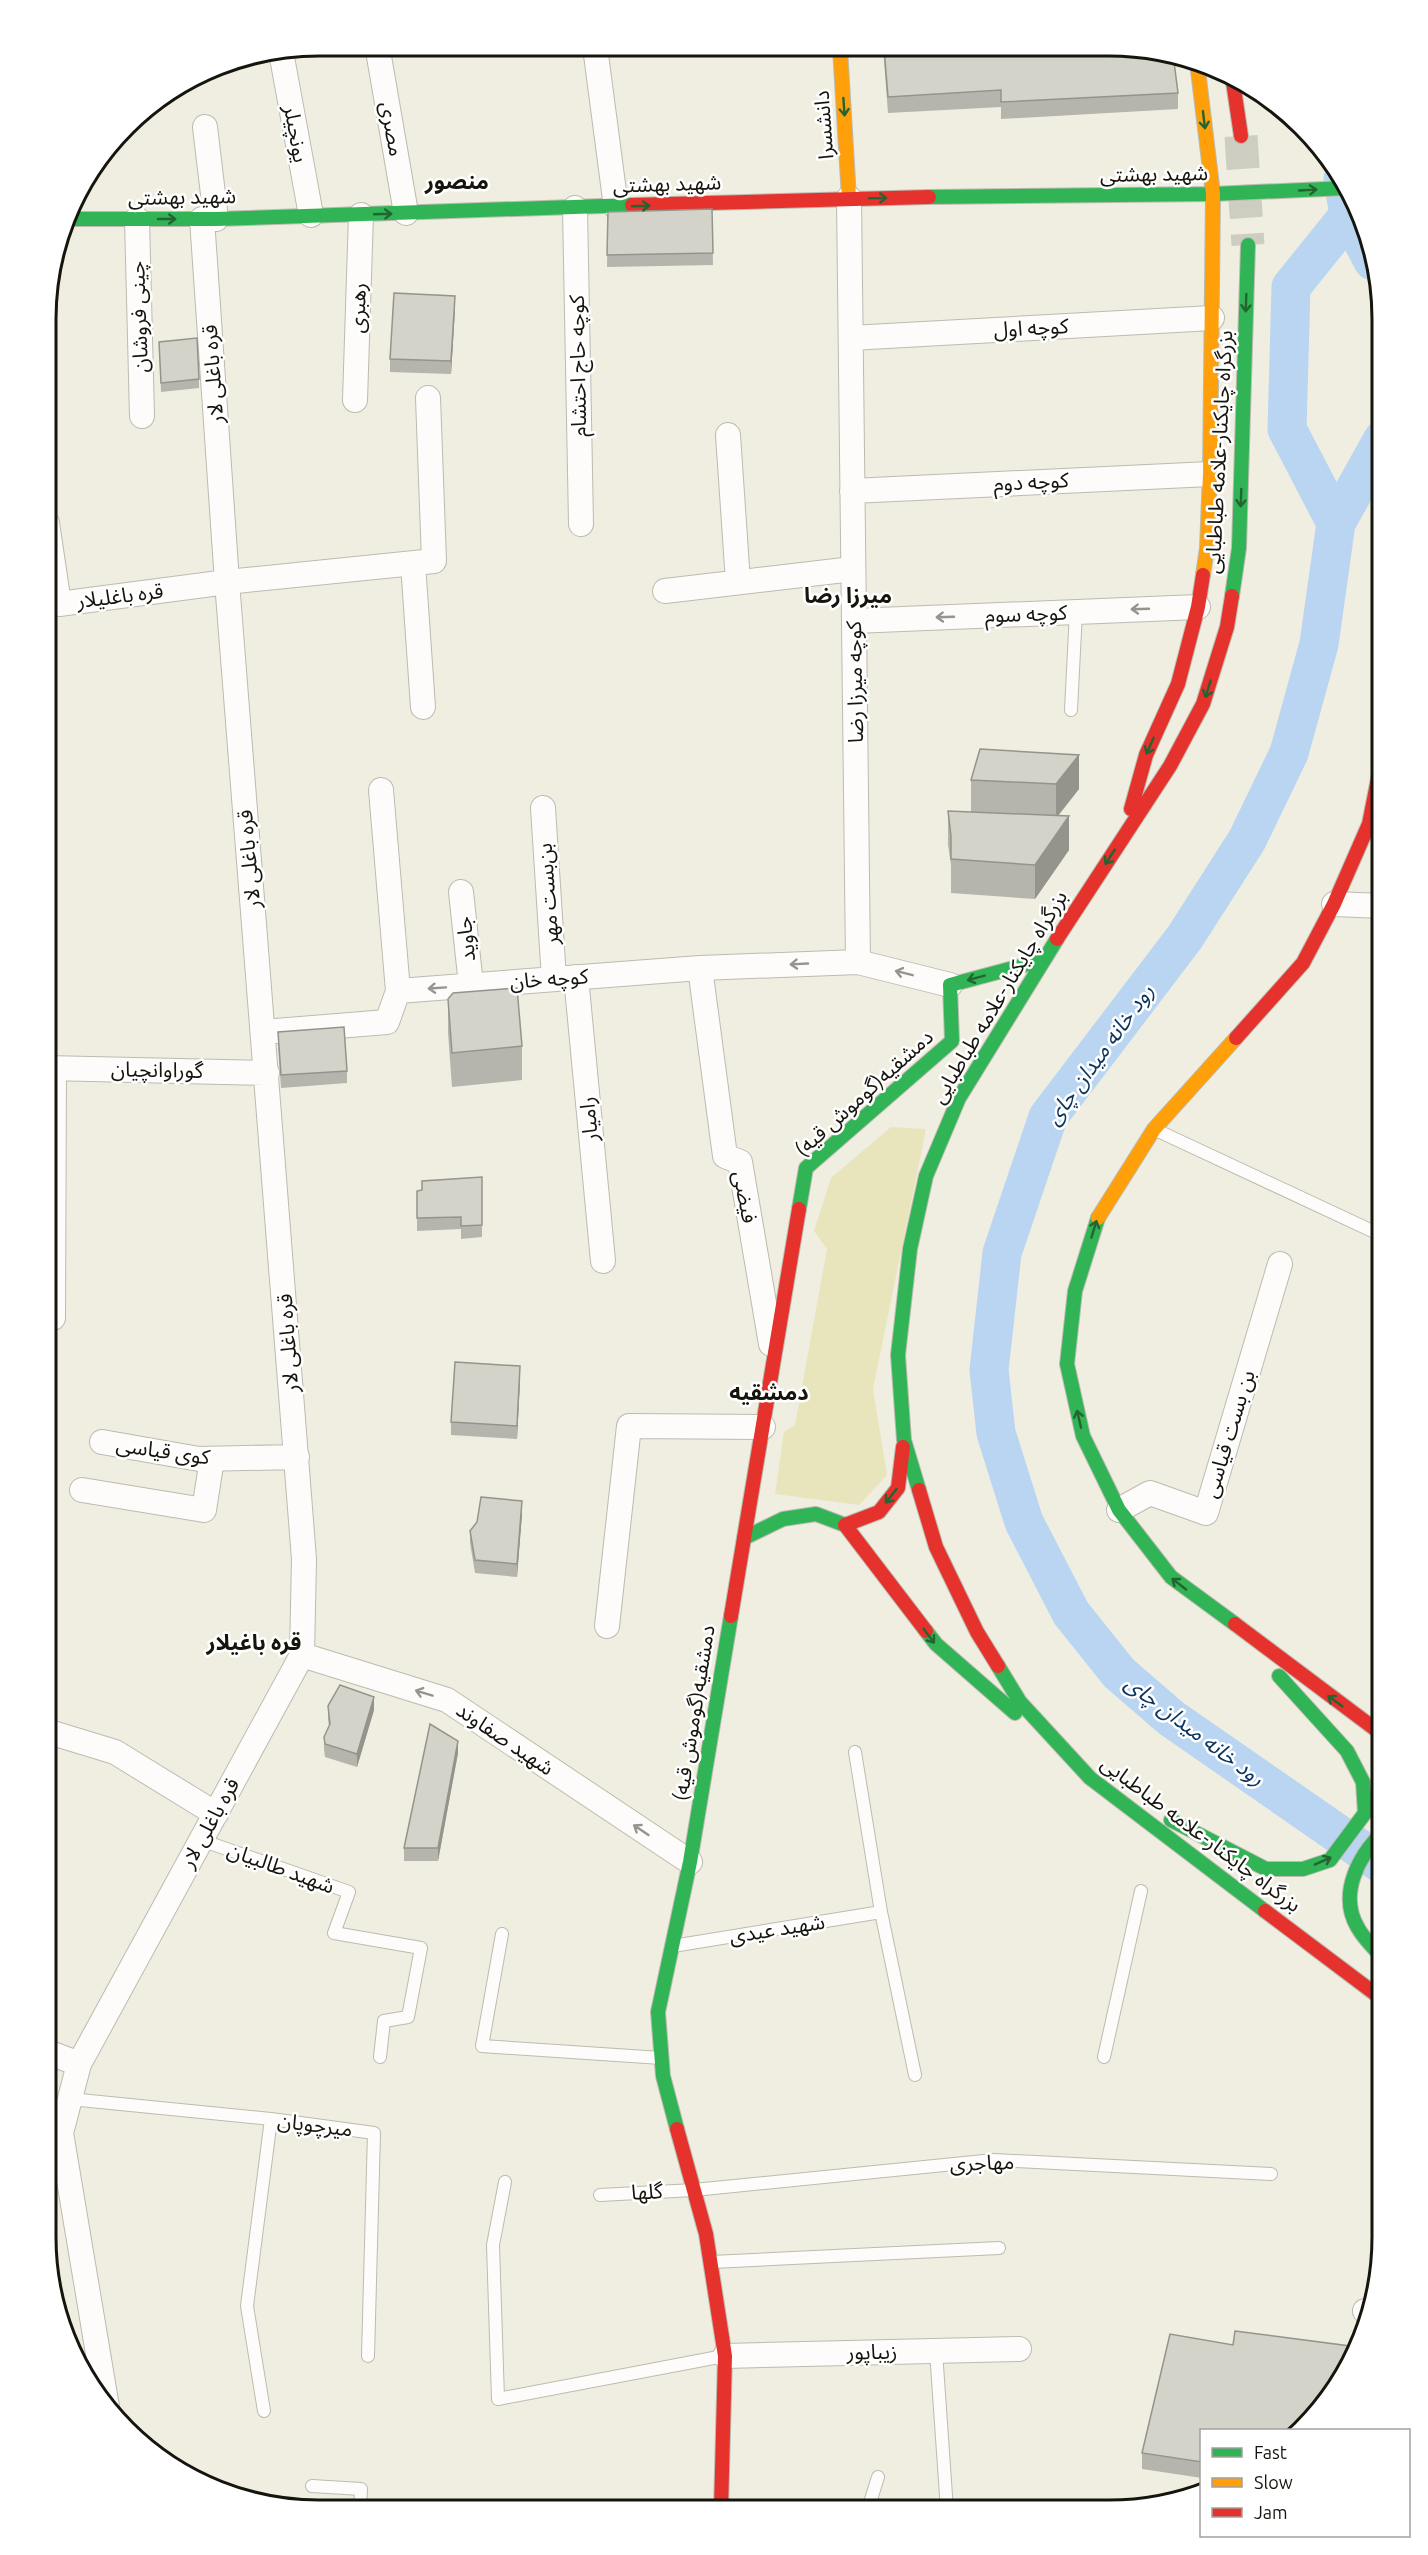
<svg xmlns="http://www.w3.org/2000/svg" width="1428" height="2555" viewBox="0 0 1428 2555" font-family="Ubuntu,'Noto Sans Arabic',sans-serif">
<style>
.green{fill:#e8e5bd}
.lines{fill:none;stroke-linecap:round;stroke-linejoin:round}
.river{stroke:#b9d5f2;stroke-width:39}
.highway-tunnel{stroke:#cecdc1;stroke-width:33;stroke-dasharray:33 16;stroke-linecap:butt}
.lane-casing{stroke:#bcbbb1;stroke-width:14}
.street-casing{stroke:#bcbbb1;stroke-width:26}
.fast-casing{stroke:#bcbbb1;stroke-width:16}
.slow-casing{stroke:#bcbbb1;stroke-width:16}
.jam-casing{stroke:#bcbbb1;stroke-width:16}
.lane{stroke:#fdfcfa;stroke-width:12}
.street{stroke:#fdfcfa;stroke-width:24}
.fast{stroke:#30b455;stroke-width:14}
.slow{stroke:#ff9f0a;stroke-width:14}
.jam{stroke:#e5322d;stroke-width:14}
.wall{fill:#b6b5ad}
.shaded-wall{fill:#94948d}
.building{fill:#d4d3c9;stroke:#94948d;stroke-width:1.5}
.oneway{stroke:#236431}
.oneway2{stroke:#95948f}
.labels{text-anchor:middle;stroke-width:5;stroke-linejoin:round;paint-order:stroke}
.street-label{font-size:21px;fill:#16150d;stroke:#fff}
.neighbourhood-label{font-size:22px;font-weight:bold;fill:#16150d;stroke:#fff}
.water-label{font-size:22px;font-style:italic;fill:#0b345f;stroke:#fff}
.rim{fill:none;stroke:#16150d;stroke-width:3}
</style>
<rect width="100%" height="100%" fill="#efeee1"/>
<path class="green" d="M891,1127L926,1129L873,1389L887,1475L859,1505L775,1494L784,1432L795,1425L827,1249L814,1231L831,1178Z"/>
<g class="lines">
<path class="river" d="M1343,179L1349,215L1291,287L1287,429L1336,523L1319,644L1289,753L1247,840L1185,937L1048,1117L1002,1253L989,1370L996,1433L1024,1522L1071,1613L1119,1673L1171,1718L1383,1865
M1349,215L1373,261
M1336,523L1383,439"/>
<path class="highway-tunnel" d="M1241,136L1248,245"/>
<defs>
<path id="lane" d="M1071,710L1076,612
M1156,1130L1383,1236
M855,1752L881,1912L915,2075
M201,1840L349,1892L334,1933L421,1948L408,2017L384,2021L380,2057
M502,1934L482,2046L661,2058
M673,1946L881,1912
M1104,2057L1141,1891
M70,2099L271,2119L374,2133L368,2356
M505,2182L493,2245L498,2399L724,2356
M600,2195L694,2190L994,2160L1271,2174
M712,2262L999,2248
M936,2351L947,2510
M264,2411L247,2306L271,2119
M312,2486L361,2489L360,2508
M868,2509L878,2477"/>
<path id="street" d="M377,45L406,213
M595,47L616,207
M281,52L311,215
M205,127L216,219
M849,198L858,962
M575,208L581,524
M137,219L142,416
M851,338L1212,318
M355,400L361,215
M728,435L738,582
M852,491L1210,474
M47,523L59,604L227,582L434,561L428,398
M413,564L423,707
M665,591L853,569
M854,621L1198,607
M381,790L398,991
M543,808L554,979
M461,892L471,985
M1334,904L1383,906
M700,968L725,1156L740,1162L771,1344
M576,977L603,1261
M263,1032L387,1022L398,991L700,968L858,962L950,985
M46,1068L267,1073
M53,1318L54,1068
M102,1442L199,1459L297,1457
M82,1490L204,1510L212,1459
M1119,1510L1150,1493L1206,1513L1280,1264
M607,1626L629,1426L763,1427
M302,1655L447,1700L690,1862
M46,1731L115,1752L216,1814
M45,2051L79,2064
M1365,2311L1369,2312
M725,2356L1019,2349
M107,2407L61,2133L79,2064L302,1655L304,1559L227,582L202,219"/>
<path id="fast" d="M929,197L1213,194L1347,188
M67,219H216L632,205
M1232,596L1239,548L1248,245
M799,1209L806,1168L952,1041L950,985L1043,960
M1098,1218L1075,1291L1067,1364L1083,1436L1119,1510L1171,1577L1235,1624
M919,1490L904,1440L898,1355L910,1249L926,1176L959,1098L1057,939
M744,1538L783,1519L816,1514L845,1525
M926,1631L936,1644L1015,1713
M998,1666L1020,1702L1090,1778L1265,1911
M1171,1820L1266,1869H1303L1330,1860L1365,1813L1363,1782L1347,1751L1279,1676
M1382,1957C1374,1948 1364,1939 1358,1928C1338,1895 1358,1856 1383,1832
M677,2129L663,2076L658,2012L690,1862L731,1616"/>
<path id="slow" d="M840,48L849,198
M1197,62L1213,194L1210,474L1207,548L1203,575
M1098,1218L1154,1129L1236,1038"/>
<path id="jam" d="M1232,75L1241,136
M632,205L929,197
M1131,809L1146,755L1178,684L1198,607L1203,575
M1057,939L1170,766L1203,704L1227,627L1232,596
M1236,1038L1303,963L1334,904L1369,824L1383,754
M903,1447L898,1488L879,1512L845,1525L926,1631
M919,1490L936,1547L977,1632L998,1666
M731,1616L799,1209
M1235,1624L1383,1735
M1265,1911L1382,1999
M677,2129L706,2234L725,2356L721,2509"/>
</defs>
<use href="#lane" class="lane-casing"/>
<use href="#street" class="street-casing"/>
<use href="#fast" class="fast-casing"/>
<use href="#slow" class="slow-casing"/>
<use href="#jam" class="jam-casing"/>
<use href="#lane" class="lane"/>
<use href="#street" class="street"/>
<use href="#fast" class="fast"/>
<use href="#slow" class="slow"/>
<use href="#jam" class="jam"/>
</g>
<path class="wall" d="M883,48L1162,50L1178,93V109L1001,119V107L888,113Z
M712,209L713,265L607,267L608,212Z
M455,309L451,374L390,372V359Z
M159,342L199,379V388L161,392Z
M980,749L1079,789L1058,816L1069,850L1035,899L951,893V865L948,845V811L971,812V780Z
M448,999L522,1046V1080L452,1087L448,1033Z
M278,1032L347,1071V1083L281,1088L278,1045Z
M482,1177V1237L461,1239V1229L417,1231V1218Z
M520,1379L517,1439L451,1435V1422Z
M522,1514L517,1577L475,1573L470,1543V1531Z
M328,1706L374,1710L357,1767L325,1757L324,1749V1737L329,1727L328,1719Z
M458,1753L438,1861H404V1848Z
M1233,2345L1350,2361L1202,2430V2478L1142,2469V2453Z"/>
<path class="shaded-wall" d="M455,296V309L451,374V361Z
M1079,755V789L1056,818V784Z
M1069,816V850L1035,899V865Z
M520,1366V1379L517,1439V1426Z
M522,1501V1514L517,1577V1564Z
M374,1697V1710L357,1767V1754Z
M458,1741V1753L438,1861V1848Z
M1350,2346V2361L1347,2367Z"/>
<path class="building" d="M884,48L1162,50L1173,54L1178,93L1001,102V90L888,97Z
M712,209L713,253L607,255L608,212Z
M394,293L455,296L451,361L390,359Z
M197,338L199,379L161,383L159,342Z
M980,749L1079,755L1056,784L971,780Z
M948,811L1069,816L1035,865L951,859V836Z
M517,988L522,1046L452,1053L448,999L453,993Z
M344,1027L347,1071L281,1075L278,1032Z
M482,1177V1225L461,1226V1217L417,1218V1191L422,1190V1181Z
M455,1362L520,1366L517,1426L451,1422Z
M481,1497L522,1501L517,1564L475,1560L470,1531L477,1522Z
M340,1685L374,1697L357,1754L325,1744L324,1737L330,1724L328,1706Z
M430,1724L458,1741L438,1848H404Z
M1235,2331L1350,2346L1347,2367L1327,2403L1299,2430H1202V2462L1142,2453L1170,2334L1233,2345Z"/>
<defs><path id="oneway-shaft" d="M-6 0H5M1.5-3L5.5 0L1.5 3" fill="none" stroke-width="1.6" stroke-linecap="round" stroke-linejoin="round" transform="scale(1.5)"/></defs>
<g class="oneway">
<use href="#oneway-shaft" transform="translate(844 107) rotate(86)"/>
<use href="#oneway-shaft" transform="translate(1204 120) rotate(83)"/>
<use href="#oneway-shaft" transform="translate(1308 190) rotate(-3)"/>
<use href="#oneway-shaft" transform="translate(878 198) rotate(-1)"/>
<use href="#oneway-shaft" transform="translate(641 206) rotate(-2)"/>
<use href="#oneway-shaft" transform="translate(383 214) rotate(-2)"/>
<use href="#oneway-shaft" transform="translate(167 219)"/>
<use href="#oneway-shaft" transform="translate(1246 303) rotate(92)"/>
<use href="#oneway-shaft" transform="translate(1241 498) rotate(92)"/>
<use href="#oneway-shaft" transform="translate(1208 689) rotate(107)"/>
<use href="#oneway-shaft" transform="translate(1150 746) rotate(114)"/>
<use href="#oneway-shaft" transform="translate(1110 857) rotate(123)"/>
<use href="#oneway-shaft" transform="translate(976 978) rotate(165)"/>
<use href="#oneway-shaft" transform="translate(1094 1229) rotate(-73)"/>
<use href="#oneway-shaft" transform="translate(1079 1419) rotate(-103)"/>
<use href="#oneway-shaft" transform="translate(891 1496) rotate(128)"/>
<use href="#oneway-shaft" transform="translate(1179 1584) rotate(-142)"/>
<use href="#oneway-shaft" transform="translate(929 1636) rotate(53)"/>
<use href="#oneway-shaft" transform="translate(1335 1701) rotate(-144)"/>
<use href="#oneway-shaft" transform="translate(1323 1861) rotate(-24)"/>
</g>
<g class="oneway2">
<use href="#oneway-shaft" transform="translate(1140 609) rotate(178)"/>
<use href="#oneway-shaft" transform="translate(945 617) rotate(178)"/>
<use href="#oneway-shaft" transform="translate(799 964) rotate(177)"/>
<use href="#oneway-shaft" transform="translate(904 973) rotate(-166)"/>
<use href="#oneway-shaft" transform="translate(437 988) rotate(176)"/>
<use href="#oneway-shaft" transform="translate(424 1693) rotate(-163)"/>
<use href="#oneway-shaft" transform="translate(641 1830) rotate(-146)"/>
</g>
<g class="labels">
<g class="street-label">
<text transform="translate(824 125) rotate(-94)" y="7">دانشسرا</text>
<text transform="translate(392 129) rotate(80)" y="7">مصری</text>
<text transform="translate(296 134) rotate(80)" y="7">یونچیلر</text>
<text transform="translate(1154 174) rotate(-1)" y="7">شهید بهشتى</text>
<text transform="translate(667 184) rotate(-2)" y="7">شهید بهشتى</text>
<text transform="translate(182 197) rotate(-1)" y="7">شهید بهشتى</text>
<text transform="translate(358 308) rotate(-88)" y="7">رهبری</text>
<text transform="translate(139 317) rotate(-92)" y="7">چینی فروشان</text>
<text transform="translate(1031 328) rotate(-3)" y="7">کوچه اول</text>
<text transform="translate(578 366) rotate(-91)" y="7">کوچه حاج احتشام</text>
<text transform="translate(213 374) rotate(-94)" y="7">قره باغلی لار</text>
<text transform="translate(1219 452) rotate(-87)" y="7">بزرگراه چایکنار-علامه طباطبایی</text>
<text transform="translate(1031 482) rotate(-3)" y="7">کوچه دوم</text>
<text transform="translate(120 596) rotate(-7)" y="7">قره باغلیلار</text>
<text transform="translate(1026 614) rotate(-2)" y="7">کوچه سوم</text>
<text transform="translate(855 682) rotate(-91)" y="7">کوچه میرزا رضا</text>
<text transform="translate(249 859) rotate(-95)" y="7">قره باغلی لار</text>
<text transform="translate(548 894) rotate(-94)" y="7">بن‌بست مهر</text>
<text transform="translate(466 939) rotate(-96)" y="7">جاوید</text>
<text transform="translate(549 979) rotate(-4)" y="7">کوچه خان</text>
<text transform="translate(999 997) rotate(-59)" y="7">بزرگراه چایکنار-علامه طباطبایی</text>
<text transform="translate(157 1070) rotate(1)" y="7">گوراوانچیان</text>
<text transform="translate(864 1093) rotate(-42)" y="7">دمشقیه(گوموش قیه)</text>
<text transform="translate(589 1119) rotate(-95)" y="7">رامیار</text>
<text transform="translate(745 1197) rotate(79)" y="7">فیضی</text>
<text transform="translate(288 1343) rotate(-94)" y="7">قره باغلی لار</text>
<text transform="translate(1229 1434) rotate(-73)" y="7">بن بست قیاسی</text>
<text transform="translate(163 1451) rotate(8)" y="7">کوی قیاسی</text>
<text transform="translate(694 1713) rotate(-81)" y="7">دمشقیه(گوموش قیه)</text>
<text transform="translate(505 1739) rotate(34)" y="7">شهید صفاوند</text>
<text transform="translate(210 1823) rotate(-61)" y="7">قره باغلی لار</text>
<text transform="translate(1201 1834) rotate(37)" y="7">بزرگراه چایکنار-علامه طباطبایی</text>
<text transform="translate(281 1868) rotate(20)" y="7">شهید طالبیان</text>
<text transform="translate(777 1929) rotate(-9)" y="7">شهید عیدی</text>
<text transform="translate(315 2125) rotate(7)" y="7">میرچوپان</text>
<text transform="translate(982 2163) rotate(-2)" y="7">مهاجری</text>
<text transform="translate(647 2192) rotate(-3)" y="7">گلها</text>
<text transform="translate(872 2352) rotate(-1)" y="7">زیباپور</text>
</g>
<g class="neighbourhood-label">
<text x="457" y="189">منصور</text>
<text x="848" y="603">میرزا رضا</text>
<text x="769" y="1400">دمشقیه</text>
<text x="254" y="1650">قره باغیلار</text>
</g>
<g class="water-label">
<text transform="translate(1099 1054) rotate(-54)" y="8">رود خانه میدان چای</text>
<text transform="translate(1195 1730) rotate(37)" y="8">رود خانه میدان چای</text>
</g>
</g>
<path d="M0 0H1428V2555H0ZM319 56H1109A263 263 0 0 1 1372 319V2237A263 263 0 0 1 1109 2500H319A263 263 0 0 1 56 2237V319A263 263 0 0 1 319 56Z" fill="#fff" fill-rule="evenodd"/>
<path class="rim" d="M319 56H1109A263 263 0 0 1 1372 319V2237A263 263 0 0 1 1109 2500H319A263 263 0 0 1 56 2237V319A263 263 0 0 1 319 56Z"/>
<rect x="1200" y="2429" width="210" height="108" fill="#ffffff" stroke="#a2a19e" stroke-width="1.5"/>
<rect x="1212" y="2448" width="30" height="9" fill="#30b455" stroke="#a2a19e" stroke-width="1.5"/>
<text x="1254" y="2459" font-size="18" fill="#16150d">Fast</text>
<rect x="1212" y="2478" width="30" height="9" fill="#ff9f0a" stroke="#a2a19e" stroke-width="1.5"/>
<text x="1254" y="2489" font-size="18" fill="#16150d">Slow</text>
<rect x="1212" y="2508" width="30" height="9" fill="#e5322d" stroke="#a2a19e" stroke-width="1.5"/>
<text x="1254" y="2519" font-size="18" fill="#16150d">Jam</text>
</svg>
